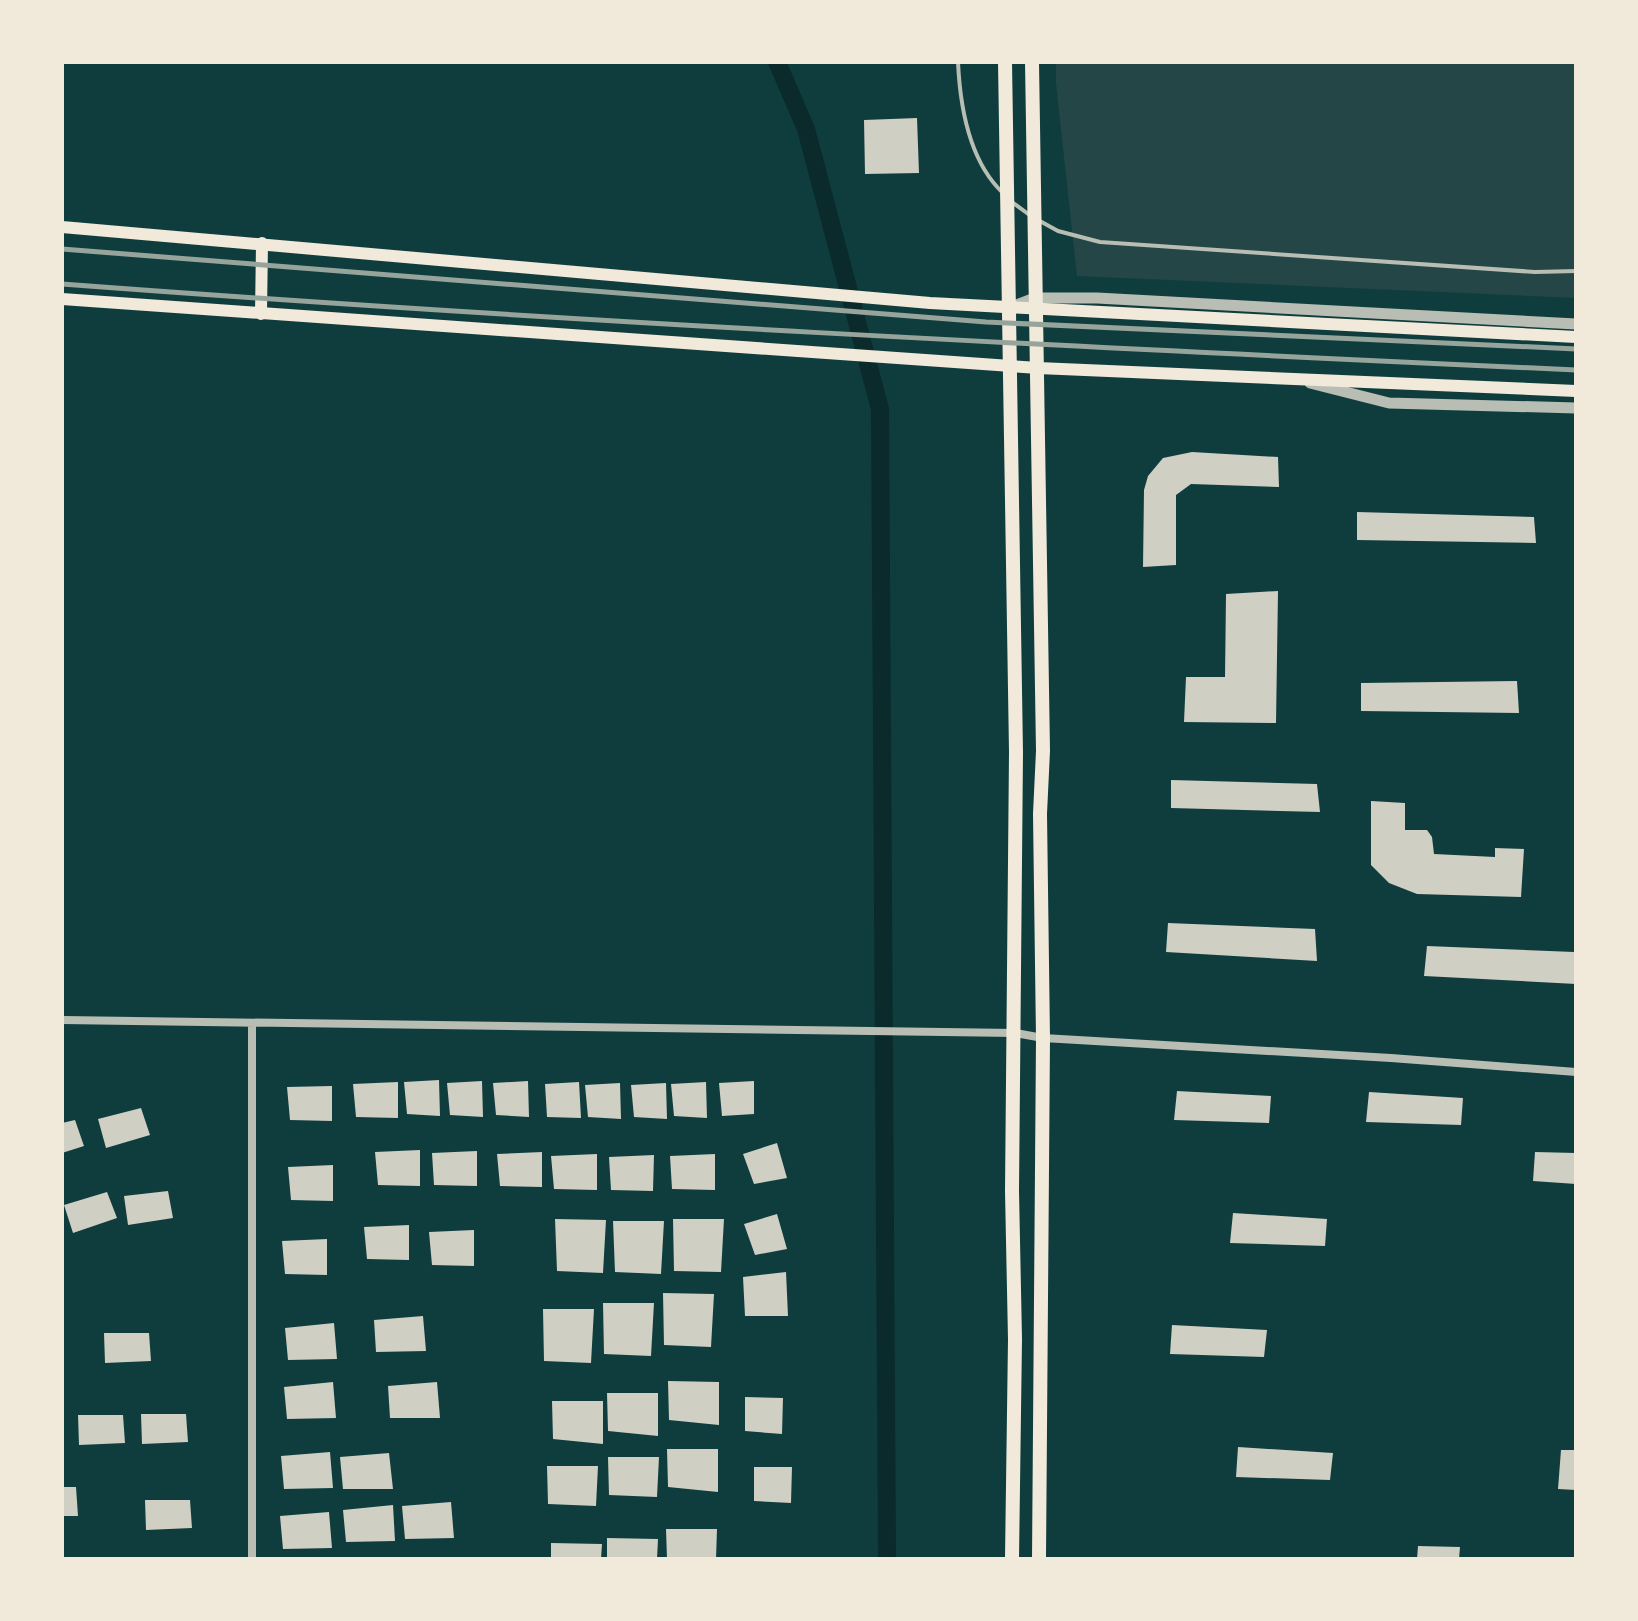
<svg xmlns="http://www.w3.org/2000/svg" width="1638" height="1621" viewBox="0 0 1638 1621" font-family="'Work Sans',sans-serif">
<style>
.green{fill:#244646}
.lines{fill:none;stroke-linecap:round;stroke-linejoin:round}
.canal{stroke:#0a2a2b;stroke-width:18}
.building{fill:#cfcfc3}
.service{stroke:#b8beb3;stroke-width:4}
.minor{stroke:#b8beb3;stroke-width:8}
.tertiary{stroke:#b8beb3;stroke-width:11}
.secondary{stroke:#f1e9da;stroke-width:12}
.trunk{stroke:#f1e9da;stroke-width:14}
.rail{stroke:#97a49c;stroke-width:5}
</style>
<rect width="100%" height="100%" fill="#0f3d3e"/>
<path class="green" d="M1056,62H1576V298L1077,276L1056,83Z"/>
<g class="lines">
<path class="canal" d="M777,62L806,129L880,409L887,1559"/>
</g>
<path class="building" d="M917,118L919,173L865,174L864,120Z
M1192,452L1278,457L1279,487L1191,484L1176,495V565L1143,567L1144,490L1148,476L1163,458Z
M1357,512L1534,517L1536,543L1357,540Z
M1278,591L1276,723L1184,722L1186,677H1225L1226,594Z
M1517,681L1519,713L1361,711V683Z
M1171,780L1317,784L1320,812L1171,808Z
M1371,801L1405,803V830H1427L1432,837L1434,854L1495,857V848L1524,849L1521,897L1417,894L1389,883L1371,865Z
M1168,923L1315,929L1317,961L1166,952Z
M1427,946L1574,952L1576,984L1424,976Z
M439,1080L440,1116L407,1114L404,1082Z
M482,1081L483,1117L450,1115L447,1083Z
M528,1081L529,1117L496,1115L493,1083Z
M754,1081V1114L722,1116L719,1083Z
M398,1082V1118L356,1117L353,1084Z
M579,1082L581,1118L547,1117L545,1084Z
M706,1082L707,1118L674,1116L671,1084Z
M620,1083L621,1119L588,1117L585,1085Z
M666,1083L667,1119L634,1117L631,1085Z
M332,1086V1121L290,1120L287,1087Z
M1177,1091L1271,1096L1269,1123L1174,1120Z
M1369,1092L1463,1098L1461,1125L1366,1122Z
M141,1108L150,1135L106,1148L98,1119Z
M75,1120L84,1146L62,1153V1123Z
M777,1143L787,1178L754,1184L743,1154Z
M420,1150V1186L378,1185L375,1152Z
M477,1151V1186L434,1185L432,1153Z
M542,1152V1187L500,1186L497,1154Z
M1535,1152L1576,1153V1184L1533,1181Z
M597,1154V1190L554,1189L551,1156Z
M715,1154V1190L672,1189L670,1156Z
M654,1155L653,1191L611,1190L609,1157Z
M333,1165V1201L291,1200L288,1167Z
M168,1191L173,1218L128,1225L124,1196Z
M107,1192L117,1218L73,1233L64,1205Z
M1233,1213L1327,1219L1325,1246L1230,1243Z
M777,1214L787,1249L755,1255L744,1224Z
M555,1219L606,1220L603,1273L557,1271Z
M673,1219H724L721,1272L674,1271Z
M613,1221H664L661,1274L615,1272Z
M409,1225V1260L367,1259L364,1227Z
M474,1230V1266L432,1265L429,1232Z
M327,1239V1275L285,1274L282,1241Z
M786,1272L788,1316H745L743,1277Z
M663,1293L714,1294L711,1347L664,1345Z
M603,1303H654L651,1356L604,1354Z
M543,1309H594L591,1363L544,1361Z
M423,1316L426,1351L376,1352L374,1320Z
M334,1323L337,1359L288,1360L285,1328Z
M1172,1325L1267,1330L1264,1357L1170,1354Z
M104,1333H149L151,1361L105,1363Z
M668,1381L719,1382V1425L669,1420Z
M333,1382L336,1418L287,1419L284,1387Z
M437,1382L440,1418H390L388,1386Z
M607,1393H658V1436L608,1431Z
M745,1397L783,1398L782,1434L745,1431Z
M552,1401H603V1444L553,1439Z
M141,1414H186L188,1442L142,1444Z
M78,1415H123L125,1443L79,1445Z
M1238,1447L1333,1453L1330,1480L1236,1477Z
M667,1449H718V1492L668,1487Z
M1561,1450H1576V1490L1558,1489Z
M330,1452L333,1488L284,1489L281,1456Z
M389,1453L393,1489H343L340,1457Z
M608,1457H659L657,1497L609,1495Z
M547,1466H598L596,1506L548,1504Z
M754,1467H792L791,1503L754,1501Z
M62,1487H76L78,1516H62Z
M145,1500H190L192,1528L146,1530Z
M451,1502L454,1538L405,1539L402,1506Z
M393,1505L395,1541L346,1542L343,1510Z
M329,1512L332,1548L283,1549L280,1516Z
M666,1529H717L716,1559H667Z
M607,1538L658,1539L657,1559H607Z
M551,1543L602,1544L601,1559H551Z
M1418,1546L1460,1547L1459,1559H1417Z"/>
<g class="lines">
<path class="service" d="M958,62C960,106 969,161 1003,193
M1012,202L1031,216
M1038,220L1058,231L1100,242L1535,272L1576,271"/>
<path class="minor" d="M62,1020L1015,1033L1043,1038L1391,1058L1576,1072
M252,1023V1559"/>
<path class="tertiary" d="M1011,307L1035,298H1097L1576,324
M1310,383L1389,403L1576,408"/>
<path class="secondary" d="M62,227L930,303L1576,337
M62,299L1038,368L1576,391
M261,314L262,243"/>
<path class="trunk" d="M1005,62L1016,752L1012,1191L1015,1339L1012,1559
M1032,62L1043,751L1040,814L1043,1038L1039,1559"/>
<path class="rail" d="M62,249L986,322L1576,349
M62,284C566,322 1071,347 1576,370"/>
</g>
<rect width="1638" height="1621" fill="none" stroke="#f1e9da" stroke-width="128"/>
</svg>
